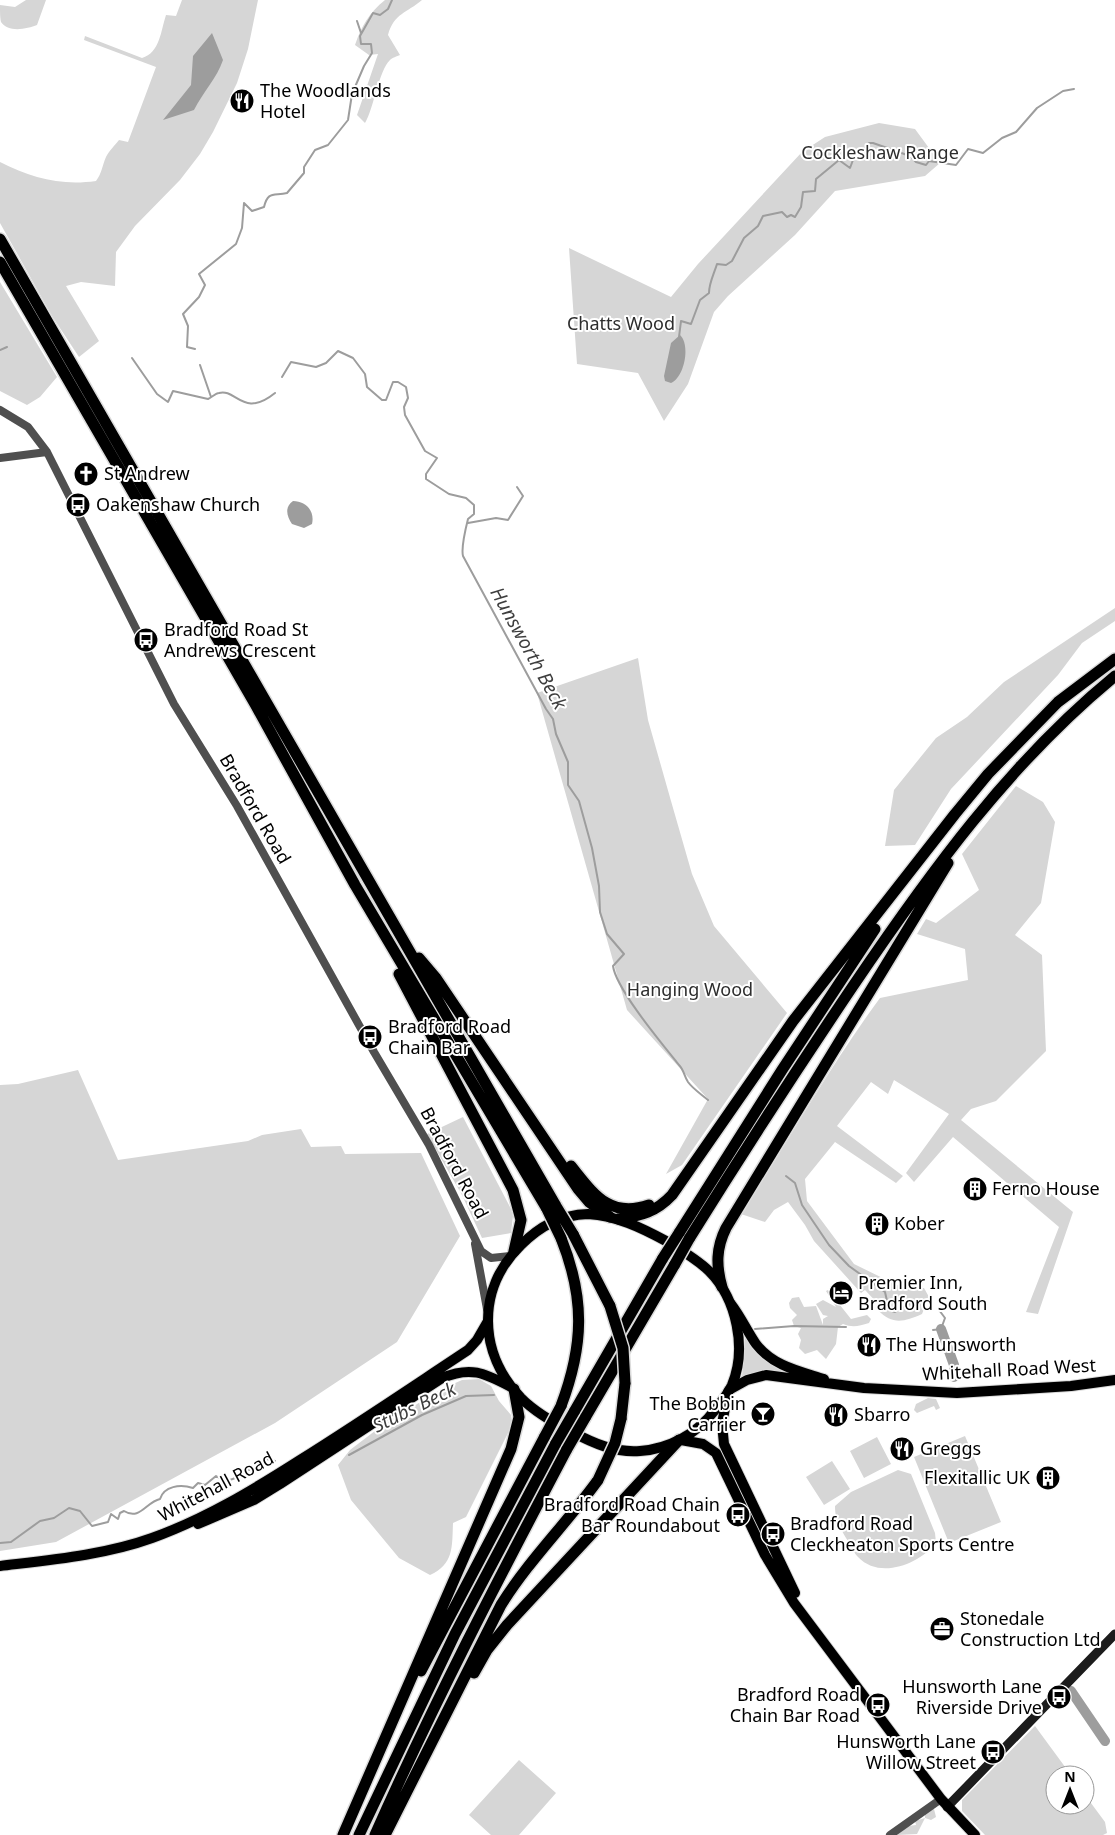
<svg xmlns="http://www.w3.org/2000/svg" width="1115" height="1835" viewBox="0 0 1115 1835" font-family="'Noto Sans',sans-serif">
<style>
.green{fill:#d6d6d6}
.water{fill:#9d9d9d}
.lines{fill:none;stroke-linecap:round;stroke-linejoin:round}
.stream{stroke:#9d9d9d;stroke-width:2}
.river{stroke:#9d9d9d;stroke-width:10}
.primary-casing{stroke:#dbdbdb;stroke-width:12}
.trunk-casing{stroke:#dbdbdb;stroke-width:12}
.motorway-casing{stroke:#dbdbdb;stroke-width:14}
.tertiary{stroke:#4f4f4f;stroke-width:8}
.secondary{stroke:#1c1c1c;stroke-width:9}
.primary{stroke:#000;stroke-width:10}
.trunk{stroke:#000;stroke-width:10}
.motorway{stroke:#000;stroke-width:11}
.motorway-bridge-casing{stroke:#dbdbdb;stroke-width:14;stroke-linecap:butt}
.motorway-bridge{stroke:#000;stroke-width:11}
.labels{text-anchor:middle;stroke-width:4;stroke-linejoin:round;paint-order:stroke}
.poi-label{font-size:18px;fill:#000;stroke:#fff;text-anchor:start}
.park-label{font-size:18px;fill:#2d2d2d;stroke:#fff}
.street-label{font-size:18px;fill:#000;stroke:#fff}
.water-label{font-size:19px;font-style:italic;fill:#3e3e3e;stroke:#fff}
</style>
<rect width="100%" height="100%" fill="#fff"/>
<path class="green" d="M26,0H46L37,25C27,29 8,33 1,22C0,18 0,10 0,5L15,7Z
M182,0H258L248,49L237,83L213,132L200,154L180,180L135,226L116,252L115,286L81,282L66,286L99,341L79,357L52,316L0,223V162C31,178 61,186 96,181C102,173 102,166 106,157C109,151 115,145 119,140L128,142L156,67L84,40L85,36L142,58C160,53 161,30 166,15L176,16Z
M385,0H422C407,13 394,13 388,35L400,55C397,56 392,58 390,60C379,70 374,108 365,123L357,115L378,54L369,55L355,45C362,25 369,13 385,0Z
M879,123L915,129L940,163L925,176L835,191L795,235L728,296L714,312L688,384L664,421L638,373L577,364L569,248L671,297L698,264L802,152L825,137Z
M0,282L57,377L40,397L27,405L0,391Z
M1115,608V621L1082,643L1058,675L951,789L915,845L885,846L894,790L936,738L967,717L1004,682Z
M638,658L648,720L671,801L692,874L714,926L787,1013L682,1165L666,1174L708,1099L627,1010L537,693Z
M1016,786L1043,802L1055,822L1041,903L1015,935L1042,955L1046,1051L996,1101L971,1109L961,1120L1073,1212L1038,1314L1026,1312L1059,1227L953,1137L914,1182L906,1173L949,1114L894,1080L888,1094L871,1082L837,1126L903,1176L896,1183L835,1142L805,1179L807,1201L854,1264L899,1286L924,1288L929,1297L922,1314C904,1322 892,1325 878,1310L880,1306L865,1290L861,1293L814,1241L805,1225L788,1202L774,1210L765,1222L741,1214C788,1142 829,1067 880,998L968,980L965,949L917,934L926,919L936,923L979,890L962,854Z
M78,1070L118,1160L248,1141L262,1135L301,1129L311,1147L341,1146L345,1154L421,1153L460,1236L397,1342L275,1423L56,1542L0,1551V1085L18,1084Z
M463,1117L511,1209L513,1216L511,1233L482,1238L462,1195L427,1134Z
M828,1290L851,1319L867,1315L871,1319L869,1323C859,1326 853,1328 843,1324L838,1327L836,1344L826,1359L817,1350L805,1354L799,1348L801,1340L798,1334L801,1328L794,1326L792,1320L797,1315L790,1308L789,1303L792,1298L799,1297L804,1307L816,1306L823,1325V1319L828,1316L823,1315L816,1304L823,1300L836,1307L826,1291Z
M745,1338L770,1364L782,1371H763L742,1377Z
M479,1379L491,1386L499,1401L511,1415L512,1425L466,1517L453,1523C452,1547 454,1564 430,1575L399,1558L351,1500L338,1465L350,1450L384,1424L442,1389L462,1380Z
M928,1398L936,1399L940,1408L936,1410L934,1406L917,1413L914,1410L916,1404Z
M965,1436L1001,1522L949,1543L914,1457Z
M877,1437L891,1464L864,1478L850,1451Z
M832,1461L850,1489L824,1505L806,1477Z
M898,1470L911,1474L935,1533L936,1543C919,1564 880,1580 858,1557C853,1552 850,1544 846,1538C839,1526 835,1519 835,1506L851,1492Z
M1035,1726L1071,1775H1055V1805H1085V1795L1105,1822L1107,1833L1103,1835H985L962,1811V1800Z
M519,1760L556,1793L519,1835H491L469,1815Z
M931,1809H934L936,1817L931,1820L925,1818L917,1834L897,1835L908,1826L916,1825L915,1821L925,1818V1813Z"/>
<path class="water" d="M212,33L223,60C217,78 203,92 194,110L163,120L191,85L193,56Z
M680,335C691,345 684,378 671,383L665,381L664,376L671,343Z
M293,501C306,501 315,511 312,524L304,528L292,524C287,517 284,507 293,501Z"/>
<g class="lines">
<path class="stream" d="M357,21L361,33
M679,337L681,321L691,324L700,300L709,293C709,283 714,274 717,264L726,265L732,261L744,238L758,226L763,216L782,212L787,217L791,215L795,217L801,207L803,192L815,191L816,179L839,160L850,168L853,160L861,157V153L869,143H873L910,156L916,162L926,165L929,161L956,165L968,149L983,153L1002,138L1016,132L1037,108L1063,91L1074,89
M195,349L187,347L188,326L183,314L199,297L205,285L199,274L236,244L242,228L244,203L252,211L264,207C268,191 273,196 287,193L304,173V167L315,150L328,145L348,120L352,94L364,66L372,53L371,44H361L360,36L373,13L380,15L388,9L392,0
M0,350L7,347
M132,358L157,394L168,402L173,391L208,399C212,397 216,393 219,393C236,388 243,419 275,393
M200,365L211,397
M282,377L291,362L316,367L326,363L338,351L353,358L365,374L367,387L382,400H386L393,382H398L406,387L408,398L404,407L405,415L425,451L437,458L426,474V479L449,494L466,498L474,505V514L468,519C466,527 461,548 463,556L546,709L553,719L556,734L568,762V785L579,801L592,848L599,886L600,912L607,934L624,954L613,966C616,989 663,1045 679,1065C684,1070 684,1076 688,1082C693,1089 701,1094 708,1100
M468,523L496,518L508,520L523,496L517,487
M786,1176L795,1183L802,1205L829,1245L849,1266L885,1292L889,1310L895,1312L910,1303L922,1301
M755,1329L794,1326L846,1327
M933,1330L941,1329L945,1318L939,1310
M349,1455L422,1415L466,1396L494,1395
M0,1543L11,1542L40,1521L54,1518L69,1508L80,1511L92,1526L108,1522L111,1514L118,1519L120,1513L124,1511C140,1521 146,1502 160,1499C164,1486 180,1484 193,1488L198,1483L205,1485L216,1476C234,1489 243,1467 261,1466L267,1459L275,1461"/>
<path class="river" d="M941,1329L954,1365V1377
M1071,1691L1105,1741"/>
<defs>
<path id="primary" d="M731,1304C741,1317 747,1331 756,1344C773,1366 799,1371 824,1379
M729,1390L747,1380L766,1375L864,1388L957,1393L1071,1386L1115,1380
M728,1392L722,1424L724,1444L795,1593
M681,1440L703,1444L716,1453L765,1555L794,1603L941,1799L975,1835"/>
<path id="trunk" d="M588,1214C617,1216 640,1227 666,1241C681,1250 697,1259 709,1271C737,1299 747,1349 732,1385C728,1394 721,1402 715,1410C697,1434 669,1449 640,1451C615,1453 593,1443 572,1432C554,1423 535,1412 521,1398C478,1353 476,1289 521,1245C540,1226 560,1215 588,1214Z
M198,1524L254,1500L280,1484L442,1378C471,1366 484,1373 511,1387
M0,1566C50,1560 105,1555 152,1538C205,1519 253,1490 300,1460C356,1425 412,1387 468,1350L477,1340L488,1321"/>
<path id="motorway" d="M0,239L556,1206
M0,262L255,704L355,885L547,1209
M419,958L436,978L578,1189L589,1202L610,1217
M399,974L513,1190L521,1220L514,1251
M571,1166C593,1193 609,1219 649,1205
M618,1219C641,1216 656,1212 672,1195L793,1021L955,814L988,774L1058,702L1115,659
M679,1233L782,1070L875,929
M573,1234L610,1306
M689,1239C742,1154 797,1069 853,986C929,874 1009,763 1115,676
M722,1287C716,1266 716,1248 726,1228L948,863
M561,1406C584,1345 585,1298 561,1238
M574,1412L663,1258
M585,1418L675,1264
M621,1419L625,1383
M421,1671L545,1436
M474,1673L487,1650L507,1625L679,1440
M343,1835L511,1449L519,1417L514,1389
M359,1835L455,1634L556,1443
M375,1835C433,1704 500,1576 567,1449
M385,1835L501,1605C529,1560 567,1523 598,1480"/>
</defs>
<use href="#primary" class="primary-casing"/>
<use href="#trunk" class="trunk-casing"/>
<use href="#motorway" class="motorway-casing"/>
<path class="tertiary" d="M0,410L28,427L47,452L174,704L237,806L374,1052L429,1145L481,1251L491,1258L511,1256
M0,458L47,452
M475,1244L487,1309
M890,1835L941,1799"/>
<path class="secondary" d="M947,1807L1115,1634"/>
<use href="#primary" class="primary"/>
<use href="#trunk" class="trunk"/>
<use href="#motorway" class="motorway"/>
<defs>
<path id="motorway-bridge" d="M556,1206L573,1234
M547,1209L561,1238
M663,1258L679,1233
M675,1264L689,1239
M610,1306L623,1348L625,1383
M545,1436L561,1406
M556,1443L574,1412
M567,1449L585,1418
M598,1480L615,1443L621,1419"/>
</defs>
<use href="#motorway-bridge" class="motorway-bridge-casing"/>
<use href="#motorway-bridge" class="motorway-bridge"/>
</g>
<defs>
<symbol id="restaurant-disc" viewBox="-11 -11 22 22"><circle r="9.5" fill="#000" stroke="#fff"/><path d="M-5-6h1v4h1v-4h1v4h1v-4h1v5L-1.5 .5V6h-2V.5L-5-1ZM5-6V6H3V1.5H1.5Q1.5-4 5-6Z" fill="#fff"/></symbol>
<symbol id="church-disc" viewBox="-11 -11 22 22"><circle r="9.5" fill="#000" stroke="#fff"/><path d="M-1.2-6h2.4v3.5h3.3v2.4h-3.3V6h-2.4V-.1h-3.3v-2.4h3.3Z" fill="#fff"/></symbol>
<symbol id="bus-disc" viewBox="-11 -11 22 22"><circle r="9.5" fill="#000" stroke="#fff"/><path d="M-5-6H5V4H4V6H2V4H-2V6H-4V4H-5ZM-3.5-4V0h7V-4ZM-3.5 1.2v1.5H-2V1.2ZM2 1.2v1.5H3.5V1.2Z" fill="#fff"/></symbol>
<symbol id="building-disc" viewBox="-11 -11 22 22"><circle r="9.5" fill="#000" stroke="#fff"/><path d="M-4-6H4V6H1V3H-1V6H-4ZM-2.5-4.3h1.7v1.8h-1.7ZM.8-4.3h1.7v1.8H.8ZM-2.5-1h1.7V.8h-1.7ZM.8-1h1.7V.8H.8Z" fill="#fff"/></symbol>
<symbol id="hotel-disc" viewBox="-11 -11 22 22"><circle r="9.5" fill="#000" stroke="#fff"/><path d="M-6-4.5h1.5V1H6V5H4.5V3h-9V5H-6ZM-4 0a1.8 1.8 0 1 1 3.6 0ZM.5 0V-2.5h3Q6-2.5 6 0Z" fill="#fff"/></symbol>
<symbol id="bar-disc" viewBox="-11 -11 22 22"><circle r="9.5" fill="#000" stroke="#fff"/><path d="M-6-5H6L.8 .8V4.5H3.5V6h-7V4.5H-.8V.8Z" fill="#fff"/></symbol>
<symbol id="office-disc" viewBox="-11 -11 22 22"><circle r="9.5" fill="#000" stroke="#fff"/><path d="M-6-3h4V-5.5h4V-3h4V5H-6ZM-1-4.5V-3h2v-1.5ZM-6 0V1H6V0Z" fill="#fff"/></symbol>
</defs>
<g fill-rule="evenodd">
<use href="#restaurant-disc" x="228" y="87" width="28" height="28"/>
<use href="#church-disc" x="72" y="460" width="28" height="28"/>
<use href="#bus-disc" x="64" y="491" width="28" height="28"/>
<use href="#bus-disc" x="132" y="626" width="28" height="28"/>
<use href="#bus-disc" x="356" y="1023" width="28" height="28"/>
<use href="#building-disc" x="961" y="1175" width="28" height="28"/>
<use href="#building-disc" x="863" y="1210" width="28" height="28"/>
<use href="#hotel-disc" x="827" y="1279" width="28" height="28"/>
<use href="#restaurant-disc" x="855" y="1331" width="28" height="28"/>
<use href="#bar-disc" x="749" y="1400" width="28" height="28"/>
<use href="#restaurant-disc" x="822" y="1401" width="28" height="28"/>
<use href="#restaurant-disc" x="888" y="1435" width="28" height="28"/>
<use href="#building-disc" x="1034" y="1464" width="28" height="28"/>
<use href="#bus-disc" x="724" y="1501" width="28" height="28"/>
<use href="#bus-disc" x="759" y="1520" width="28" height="28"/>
<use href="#office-disc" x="928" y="1615" width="28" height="28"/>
<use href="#bus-disc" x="1045" y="1683" width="28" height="28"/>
<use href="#bus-disc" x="864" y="1691" width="28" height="28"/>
<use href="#bus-disc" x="979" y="1738" width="28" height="28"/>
</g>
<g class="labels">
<g class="poi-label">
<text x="260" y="97">The Woodlands<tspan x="260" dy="21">Hotel</tspan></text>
<text x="104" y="480">St Andrew</text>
<text x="96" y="511">Oakenshaw Church</text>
<text x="164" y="636">Bradford Road St<tspan x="164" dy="21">Andrews Crescent</tspan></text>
<text x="388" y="1033">Bradford Road<tspan x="388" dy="21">Chain Bar</tspan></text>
<text x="992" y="1195">Ferno House</text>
<text x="894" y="1230">Kober</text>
<text x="858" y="1289">Premier Inn,<tspan x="858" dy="21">Bradford South</tspan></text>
<text x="886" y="1351">The Hunsworth</text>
<text x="746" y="1410" text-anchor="end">The Bobbin<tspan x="746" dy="21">Carrier</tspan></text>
<text x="854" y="1421">Sbarro</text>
<text x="920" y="1455">Greggs</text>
<text x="1030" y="1484" text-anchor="end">Flexitallic UK</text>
<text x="720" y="1511" text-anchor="end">Bradford Road Chain<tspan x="720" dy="21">Bar Roundabout</tspan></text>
<text x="790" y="1530">Bradford Road<tspan x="790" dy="21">Cleckheaton Sports Centre</tspan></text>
<text x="960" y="1625">Stonedale<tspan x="960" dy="21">Construction Ltd</tspan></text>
<text x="1042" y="1693" text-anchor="end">Hunsworth Lane<tspan x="1042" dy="21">Riverside Drive</tspan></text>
<text x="860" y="1701" text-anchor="end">Bradford Road<tspan x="860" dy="21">Chain Bar Road</tspan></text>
<text x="976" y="1748" text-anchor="end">Hunsworth Lane<tspan x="976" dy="21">Willow Street</tspan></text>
</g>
<g class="park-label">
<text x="880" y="159">Cockleshaw Range</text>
<text x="621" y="330">Chatts Wood</text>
<text x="690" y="996">Hanging Wood</text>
</g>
<g class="street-label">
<text transform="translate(255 809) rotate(60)" y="6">Bradford Road</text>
<text transform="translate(454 1163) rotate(62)" y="6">Bradford Road</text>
<text transform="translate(1009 1370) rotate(-3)" y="6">Whitehall Road West</text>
<text transform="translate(216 1487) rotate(-28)" y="6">Whitehall Road</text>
</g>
<g class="water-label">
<text transform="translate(529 648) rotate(61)" y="7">Hunsworth Beck</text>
<text transform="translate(414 1407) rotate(-26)" y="7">Stubs Beck</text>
</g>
</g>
<g transform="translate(1070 1790)"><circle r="24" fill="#ffffff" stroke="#999999"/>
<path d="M0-4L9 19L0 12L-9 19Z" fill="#000000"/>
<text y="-8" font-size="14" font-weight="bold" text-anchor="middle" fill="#000000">N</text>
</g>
</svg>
